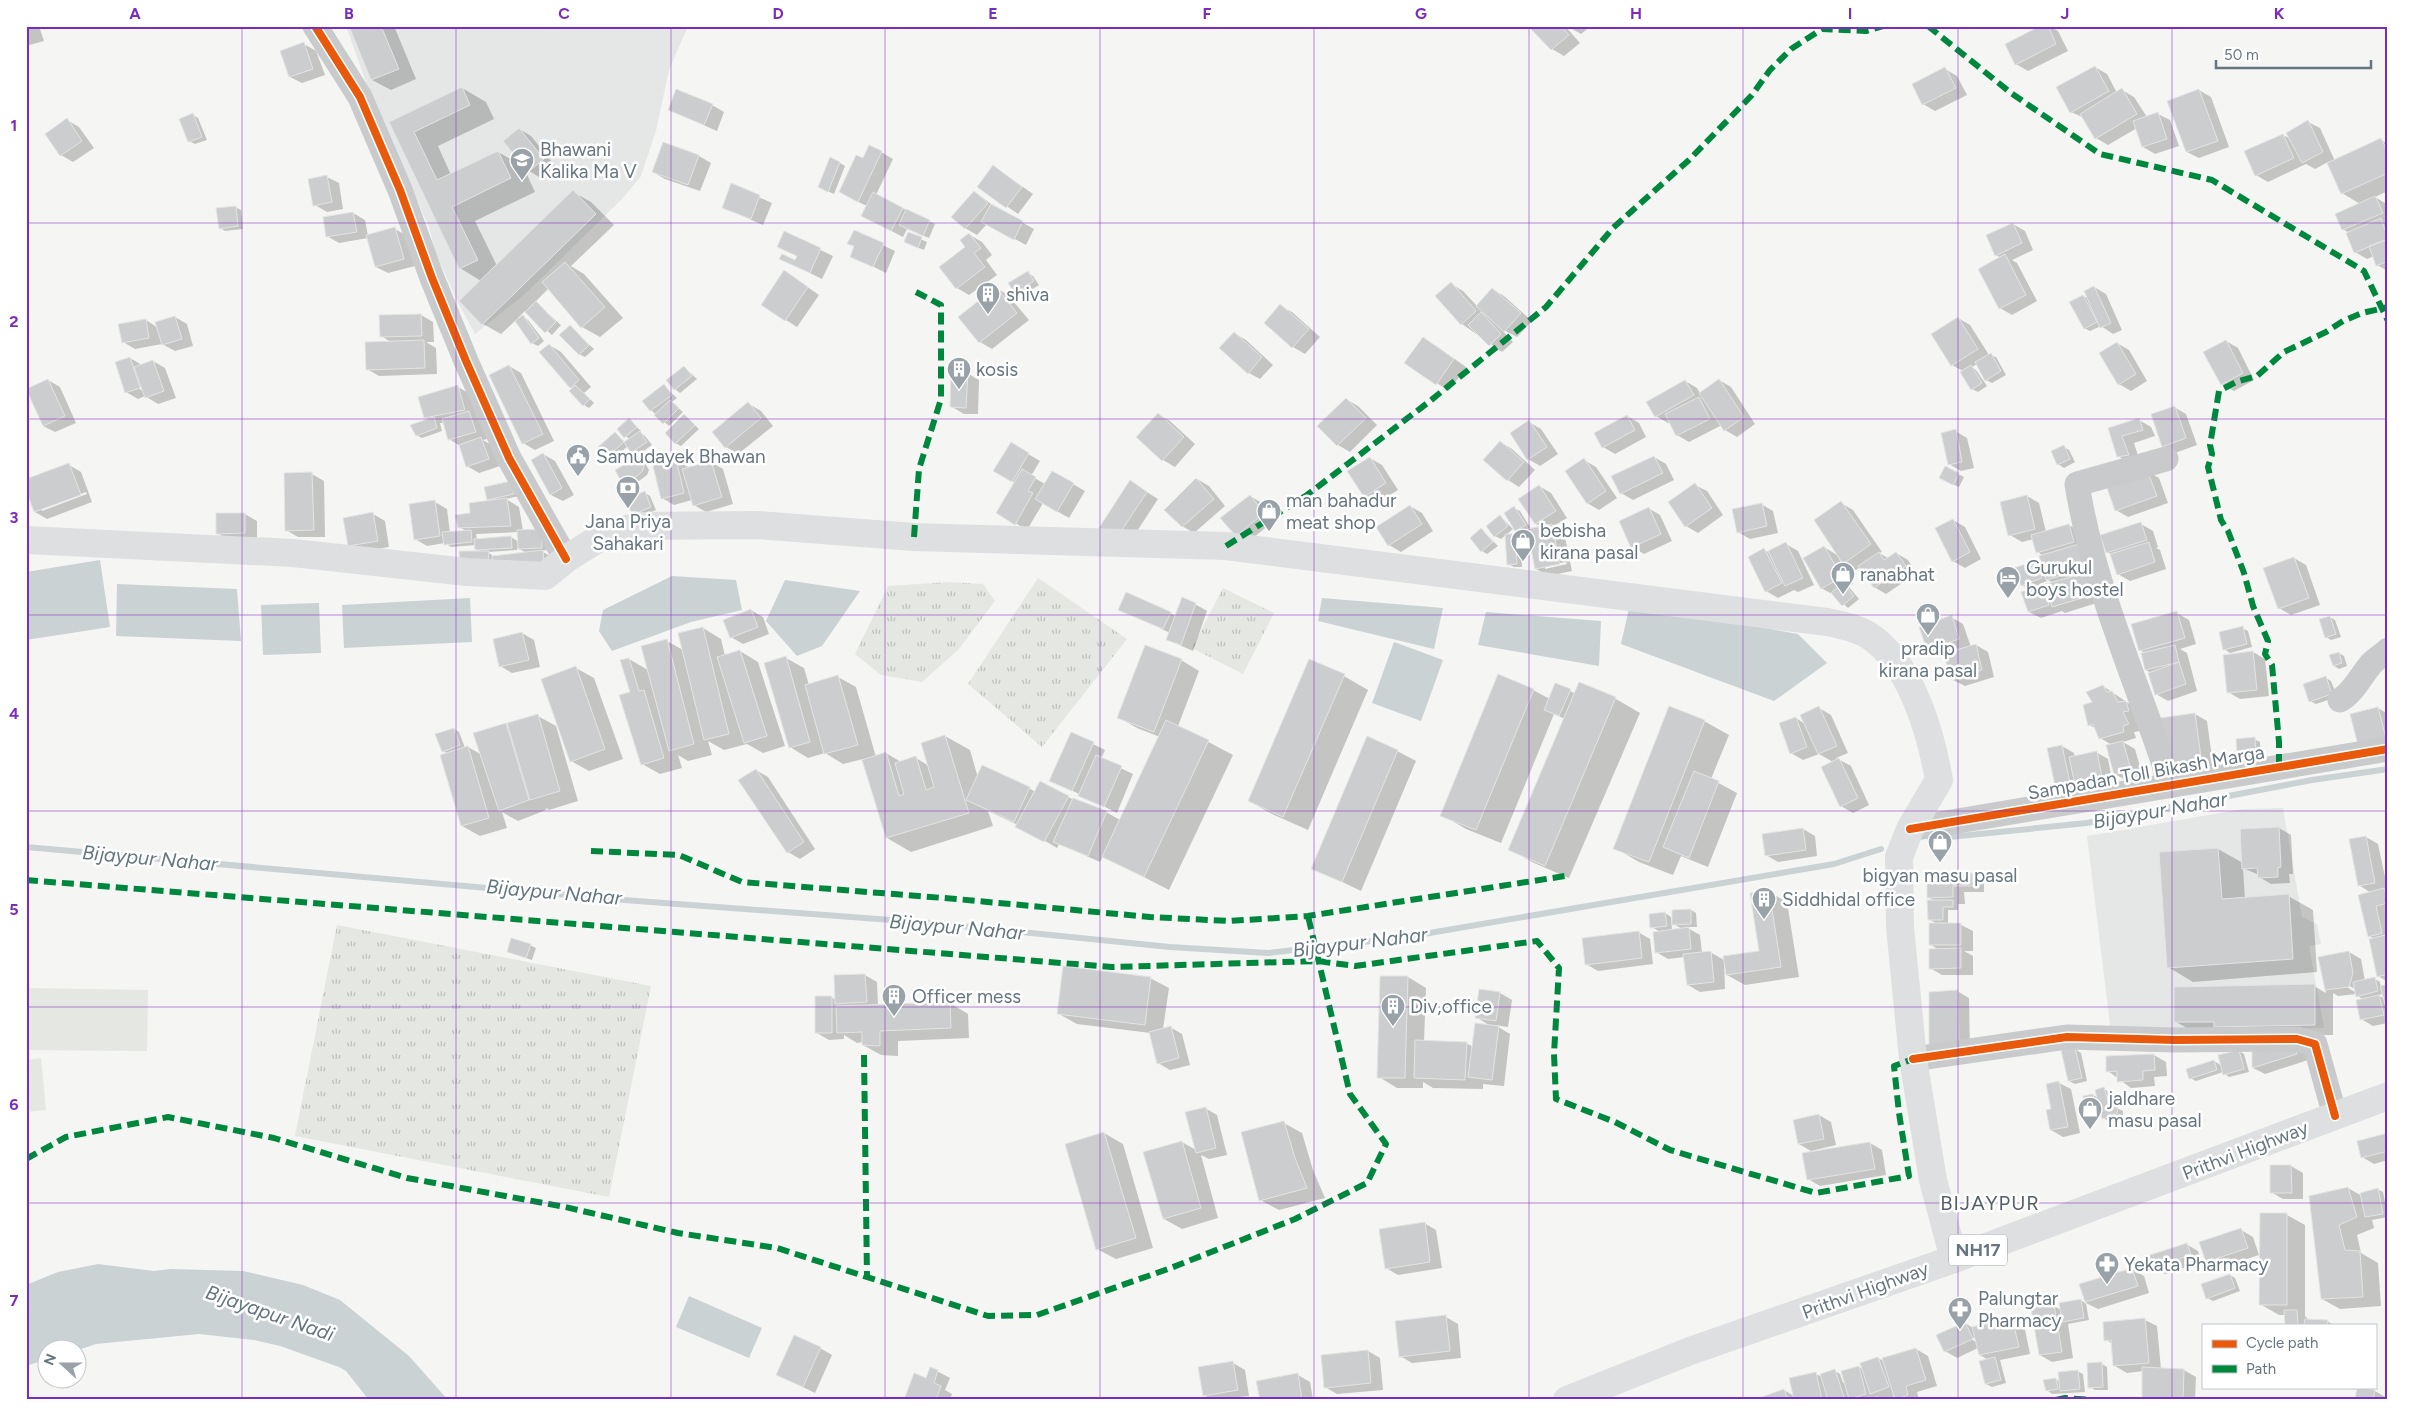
<svg xmlns="http://www.w3.org/2000/svg" width="2414" height="1426" viewBox="0 0 2414 1426" font-family="Figtree,sans-serif">
<style>
.built{fill:#e5e6e6}
.park{fill:url(#park-tufts)}
.pitch{fill:#e4e7e2}
.water{fill:#cad2d4}
.shadow{fill:#0003;fill-rule:evenodd}
.lines{fill:none;stroke-linecap:round;stroke-linejoin:round}
.stream{stroke:#cad2d4;stroke-width:6}
.building{fill:#cccdce;stroke:#e4e4e4}
.minor{stroke:#c9cacb;stroke-width:25}
.secondary{stroke:#dedfe0;stroke-width:28}
.trunk{stroke:#dedfe0;stroke-width:28}
.quiet{stroke:#00873e;stroke-width:6;stroke-dasharray:12 6;stroke-linecap:butt}
.cycleway-casing{stroke:#fff;stroke-width:11}
.cycleway{stroke:#e8590c;stroke-width:8}
.grid{fill:none;stroke:#7b2cbf;stroke-width:1;stroke-opacity:0.55}
.labels{text-anchor:middle;stroke-width:5;stroke-linejoin:round;paint-order:stroke}
.shield{fill:#fff;stroke:#959fa7;stroke-width:1}
.shield-label{font-size:18px;font-weight:bold;fill:#677681}
.poi-label{font-size:19px;fill:#677681;stroke:#fff;text-anchor:start}
.street-label{font-size:19px;fill:#677681;stroke:#fff}
.water-label{font-size:20px;font-style:italic;fill:#63777e;stroke:#fff}
.neighbourhood-label{font-size:20px;letter-spacing:1px;fill:#555f67;stroke:#fff}
.neatline{fill:none;stroke:#7b2cbf;stroke-width:2}
.grid-label{font-size:16px;text-anchor:middle;font-weight:bold;fill:#7b2cbf}
</style>
<defs>
<pattern id="park-tufts" width="24" height="20" patternUnits="userSpaceOnUse" patternTransform="scale(1.25)"><rect width="24" height="20" fill="#e4e7e2"/><path d="M3 7l-1-3M5 7V3M7 7l1-3M15 17l-1-3M17 17v-4M19 17l1-3" fill="none" stroke="#bdc0bd"/></pattern>
</defs>
<rect width="100%" height="100%" fill="#f5f5f4"/>
<path class="built" d="M346,26H688L669,70L656,131L641,176L622,199L526,293L475,334L458,303L435,251L429,227L373,102Z
M2283,808L2302,917L2317,924L2321,944L2309,946L2324,1028L2224,1029L2111,1033L2087,836L2243,809Z"/>
<path class="park" d="M1038,578L1127,639L1042,747L968,684Z
M949,582L983,584L995,601L958,650L922,682L881,675L855,654L888,586Z
M1223,588L1274,613L1243,674L1192,648Z
M337,925L651,986L609,1197L295,1136Z"/>
<path class="pitch" d="M26,988L148,990L147,1051L26,1050Z
M41,1058L46,1110L26,1112V1060Z"/>
<path class="water" d="M100,560L110,627L26,640V572Z
M672,576L736,580L742,610L691,622L612,651L599,631L603,610Z
M785,580L860,591L822,646L797,656L766,621Z
M117,584L237,589L241,641L116,636Z
M470,598L472,642L344,648L342,605Z
M1322,598L1443,608L1434,649L1318,621Z
M319,603L321,653L263,655L261,605Z
M1630,604L1798,634L1827,663L1774,701L1621,644Z
M1486,612L1601,621L1599,666L1478,645Z
M1394,642L1443,660L1421,721L1372,703Z
M98,1264L154,1271L171,1269L243,1271L303,1285L340,1300L409,1356L448,1400H369L346,1371L339,1367L280,1346L254,1340L199,1334L96,1344L78,1350L48,1348L47,1359L26,1366V1285L58,1272Z
M689,1296L762,1328L749,1358L676,1327Z"/>
<path class="shadow" d="M26,26H39L44,41L26,46Z
M350,26H394L416,79L391,90L372,80Z
M1530,26H1565L1580,43L1564,56L1552,49Z
M1567,26H1591L1581,34Z
M2043,26H2049L2058,31L2068,51L2028,71L2016,64Z
M304,44L316,51L325,75L302,83L290,77Z
M2095,67L2107,74L2117,93L2122,90L2134,97L2147,117L2158,114L2170,120L2179,146L2155,154L2143,147L2137,128L2108,145L2096,138L2084,118L2071,112Z
M1945,69L1957,76L1967,95L1935,111L1923,104Z
M462,88L486,102L494,119L438,146L451,175L498,152L523,166L535,192L475,221L497,266L573,192L591,202L614,225L571,266L584,274L623,318L600,337L582,327L549,288L535,302L561,325L552,335L525,311L517,319L523,317L528,320L544,341L538,346L532,343L515,321L501,334L483,324L481,281L460,268L390,123Z
M2199,90L2211,97L2229,147L2199,158L2187,152Z
M712,105L724,112L717,131L669,110Z
M192,114L198,118L207,140L195,144L189,141Z
M67,120L79,127L94,148L73,162L61,155L47,134Z
M2308,122L2320,128L2335,161L2381,140L2388,144V191L2375,197L2388,205V271L2377,265L2374,256L2367,259L2355,252L2349,233L2343,229L2360,204L2342,193L2328,162L2315,169L2306,164L2268,182L2256,175L2283,135L2291,139Z
M519,129L531,136L556,167L541,178L529,171L505,141Z
M664,143L699,156L711,163L700,191L665,179L653,172Z
M881,152L893,159L876,195L935,224L929,238L907,229L903,237L874,222L867,206L852,199L864,160Z
M840,163L845,166L834,194L825,190Z
M993,166L1033,194L1018,214L978,186Z
M327,177L339,183L343,209L327,212L315,205Z
M732,185L772,203L763,225L724,208Z
M975,192L998,209L1034,229L1026,245L987,224L977,235L965,228Z
M235,207L241,210L243,229L225,231L220,228Z
M353,213L365,220L368,236L395,229L407,236L415,266L388,273L376,267L368,238L339,243L327,236Z
M2013,224L2025,231L2033,250L2012,260L2017,263L2037,301L2012,315L2000,308L2001,258L1996,255Z
M855,232L895,251L886,273L852,256L855,247L849,244Z
M785,233L833,256L822,279L781,259L796,261L798,257L779,246Z
M908,233L927,242L924,250L911,245Z
M970,235L982,242L992,255L986,260L997,275L969,295L957,288Z
M1028,273L1033,276L1039,285L1021,296L1016,293Z
M796,279L819,295L797,327L786,320Z
M1451,284L1463,291L1477,306L1492,289L1504,296L1532,321L1517,337L1500,328L1513,342L1502,352L1462,324Z
M2094,287L2106,294L2122,330L2113,334L2101,326L2090,331L2084,328L2083,296L2089,299Z
M996,288L1008,295L1029,320L992,349L980,342L960,317Z
M1280,306L1292,312L1320,337L1305,354L1293,347Z
M421,315L433,322L434,342H426L436,348L437,374L379,376L367,369L391,342L381,336Z
M175,317L187,324L193,346L175,351L162,344L135,349L123,342L146,320L158,328Z
M1958,318L1970,325L1989,355L1996,357L2006,375L1992,383L1986,380L1977,364L1972,367L1976,370L1987,386L1978,392L1972,389L1963,371L1952,365Z
M570,327L594,349L585,357L579,354Z
M1234,333L1246,340L1273,365L1260,379L1249,373Z
M2226,341L2238,348L2254,380L2234,391L2222,384Z
M2117,343L2129,350L2147,381L2131,391L2119,384Z
M549,345L561,352L591,387L584,393L594,403L589,408L584,405L571,387Z
M1435,345L1466,367L1449,391L1406,363Z
M130,358L142,365L153,361L165,368L176,398L158,404L145,396L138,399L126,392ZM135,383L143,388V391L134,386Z
M509,366L521,373L554,441L535,450L523,443Z
M684,367L697,379L680,393L675,389Z
M967,373L979,380L978,414H964L952,407Z
M48,380L60,387L76,423L55,432L43,426Z
M1719,380L1731,387L1755,424L1737,437L1725,430L1722,425L1689,442L1677,435L1671,422L1668,423L1656,416L1648,402L1685,381L1697,388L1700,393Z
M664,386L677,398L672,402L683,412L669,426L651,410Z
M458,387L470,394L477,417L481,419L487,439L483,440L493,446L500,466L479,473L467,466L460,446L449,439L445,423H440L442,431L422,438L416,435L430,420L425,417Z
M1346,399L1358,406L1377,425L1350,452L1338,445L1319,426Z
M749,404L761,411L773,426L738,454L726,447Z
M2174,407L2186,414L2197,445L2175,453L2163,446Z
M1158,414L1170,421L1195,444L1175,467L1163,460Z
M685,416L699,429L681,446L675,443Z
M1627,416L1639,423L1646,437L1615,454L1603,447Z
M629,420L641,431L639,432L645,436L652,445L638,455L628,446L613,459L608,456L615,433L625,442L629,439L618,429Z
M2139,420L2151,427L2155,436L2134,443L2140,462L2130,463L2118,456L2109,429Z
M1529,422L1541,429L1558,454L1540,466L1528,459Z
M1955,431L1967,438L1974,468L1961,471L1949,464Z
M1500,442L1512,449L1535,470L1519,487L1508,480Z
M1011,444L1040,461L1031,476L1045,484L1052,472L1085,491L1069,518L1043,503L1027,530L998,513L1015,483L995,470Z
M2064,447L2069,450L2075,462L2064,468L2058,464Z
M543,454L555,461L574,495L563,501L551,495L532,460Z
M666,455L688,467L711,462L723,469L733,504L706,512L694,505L692,500L674,505L662,498L652,459Z
M1654,457L1666,464L1674,480L1633,500L1621,493Z
M638,458L644,461L649,470L647,475L630,488L625,485Z
M1370,458L1382,465L1398,490L1377,503L1365,496Z
M1584,460L1596,467L1617,498L1599,510L1587,503Z
M69,465L81,472L92,502L47,519L35,512L26,487ZM86,492L87,494L42,511V508Z
M2147,471L2159,478L2168,503L2128,517L2116,510Z
M312,474L324,481L325,537H298L286,530Z
M1958,474L1964,477L1959,487L1946,481Z
M1197,479L1209,486L1225,506L1194,533L1182,526Z
M511,482L519,496L506,499L519,507L523,531L546,533L547,550L541,551L554,558L467,567L482,552L476,549V545L451,547L445,543L427,546L415,539L435,502L447,509L450,533L466,531L459,527L472,514L493,501L488,499ZM518,532L519,542L511,537L477,540L476,534ZM517,548L527,553L494,557L488,552L517,550Z
M1695,485L1707,491L1723,515L1698,533L1686,526Z
M1539,486L1551,493L1567,518L1554,526L1564,532L1572,571L1548,576L1536,569L1528,530L1522,534L1516,531L1506,513L1514,508L1520,511L1531,529L1542,527L1536,524L1520,499ZM1566,562L1567,564L1545,569V566Z
M1142,489L1158,499L1128,545L1116,538Z
M645,493L650,496L656,510L639,517L633,514Z
M1250,496L1262,503L1275,520L1248,542L1236,535Z
M2027,496L2039,503L2046,532L2069,525L2081,532L2103,601L2065,613L2062,611L2041,618L2029,612L2023,592L2030,590L2022,585L2037,561L2043,564V556L2038,552L2034,539L2022,542L2010,535ZM2046,579L2054,583L2048,589L2039,584L2047,581Z
M1841,503L1853,510L1882,552L1879,553L1888,558L1896,553L1908,560L1917,573L1886,594L1874,587L1860,567L1856,570L1844,563Z
M1761,504L1773,511L1778,533L1750,539L1738,532Z
M1410,506L1422,513L1433,531L1401,552L1389,545Z
M1648,508L1660,515L1672,541L1644,554L1632,547Z
M245,514L257,521V540H229L217,533Z
M373,514L385,521L389,547L361,552L349,545Z
M1500,516L1513,529L1501,539L1495,536Z
M1953,520L1965,527L1981,559L1965,568L1953,561Z
M2141,524L2153,531L2158,547L2156,548L2160,550L2166,569L2130,581L2118,574L2112,555L2107,552Z
M1482,530L1498,546L1487,554L1482,551Z
M1515,535L1520,538L1522,567H1514L1508,564Z
M1786,544L1798,551L1814,585L1798,592L1794,590L1778,598L1766,591L1764,550L1768,552Z
M1824,547L1837,555L1853,584L1848,586L1859,599L1848,608L1834,595L1821,588Z
M2294,558L2306,565L2320,605L2291,615L2279,608Z
M1195,604L1207,611L1193,651L1168,640L1170,633L1120,609L1170,613L1176,616Z
M751,610L763,617L769,634L743,644L731,637Z
M2177,613L2189,620L2196,644L2180,649L2187,653L2197,691L2168,701L2156,694L2151,673L2146,670L2145,653L2140,650Z
M1951,617L1963,624L1971,647L1976,645L1988,652L1994,677L1965,686L1953,680L1945,654L1940,656L1928,649Z
M2330,617L2335,620L2341,637L2331,640L2326,637Z
M703,628L721,639L725,656L740,651L758,662L785,746L763,753L747,744L724,750L708,741L712,755L688,761L678,755L682,768L660,774L642,764L631,693L629,659L648,670L667,641L683,650Z
M2242,628L2248,631L2252,647L2230,653L2224,649Z
M522,633L534,640L540,667L512,673L500,666Z
M2253,652L2265,659L2269,696L2240,699L2228,692Z
M2339,653L2344,656L2347,666L2339,669L2334,666Z
M786,658L804,668L809,685L838,677L856,687L876,757L886,753L901,762L916,758L929,766L945,736L970,750L978,778L1029,788L1035,792L1040,782L1074,800L1106,812L1120,820L1160,737L1137,728L1118,717L1181,660L1199,671L1178,726L1233,755L1169,890L1103,856L1100,862L1059,844L1057,848L1018,825L988,811L993,826L911,852L887,838L863,759L843,764L825,753L808,758L790,747Z
M576,668L594,678L623,759L589,771L571,761Z
M1344,676L1368,690L1308,830L1274,815L1249,801Z
M2326,678L2331,681L2337,697L2316,704L2310,701Z
M1580,684L1616,699L1640,713L1569,878L1534,863L1509,849L1565,719L1554,714L1501,843L1466,829L1442,815L1533,690L1550,699L1570,691L1576,694Z
M2103,686L2137,709L2140,717L2135,719L2140,731L2134,732L2136,738L2123,742L2135,749L2143,777L2127,781L2115,774L2112,745L2100,738L2096,729L2090,725L2094,702Z
M1819,708L1831,715L1848,753L1836,758L1851,766L1869,805L1853,813L1841,806L1833,762L1819,754L1803,760L1791,753L1796,718L1805,724Z
M2378,708L2388,714V747Z
M2195,714L2207,721L2214,772L2181,777L2169,770Z
M538,716L556,726L578,801L549,810L546,808V810L518,821L502,812L507,828L480,836L462,826L448,754L443,751L454,729L459,732L465,748L468,747L482,755L505,724Z
M1704,721L1729,735L1711,779L1737,793L1708,867L1681,856L1673,875L1639,862L1615,848Z
M2254,739L2260,742L2261,757L2244,758L2238,755Z
M1093,744L1105,750L1101,759L1133,774L1117,813L1051,780Z
M2062,746L2074,753L2075,757L2096,752L2108,759L2115,795L2068,792L2056,785Z
M1397,751L1416,761L1361,891L1313,868Z
M756,770L768,777L815,849L800,859L788,852Z
M2279,828L2291,835L2293,874H2289L2290,883L2271,884L2259,877V875L2243,868L2245,899L2288,896L2313,910L2317,972L2193,982L2168,967L2218,849L2243,863L2241,830Z
M1803,829L1815,836L1817,856L1778,862L1766,855Z
M2366,837L2378,844L2388,891V982L2378,976L2374,939L2369,936L2371,893L2359,885Z
M1972,874L1984,881V892H1964L1965,904H1958V910H1948V924L1961,925L1973,931V951H1964L1973,956V975H1942L1930,968L1939,950L1930,944L1937,924L1929,919L1935,901L1928,897V875Z
M1769,892L1787,902L1799,977L1745,985L1727,975L1760,952Z
M1691,910L1696,913L1697,927H1686L1700,935L1702,953L1710,952L1724,960L1725,989L1700,992L1688,985L1685,957L1668,959L1656,952L1660,932L1652,927L1665,913L1671,917L1672,930L1682,929L1672,923Z
M1638,932L1650,939L1653,964L1598,971L1586,964Z
M530,945L536,948L532,960L508,952Z
M2349,952L2361,959L2365,981L2375,979L2380,982L2381,987L2388,985V1023L2373,1026L2361,1019L2363,1000L2356,994L2338,996L2333,993V1035L2234,1036L2194,1032L2176,1022L2314,986L2326,993L2320,958ZM2344,983L2355,989V992L2343,985ZM2383,994L2385,999L2378,995Z
M865,975L877,982L878,1006L950,1003L968,1014L969,1038L898,1041V1056L881,1055L863,1045V1042L857,1043L844,1035V1039L829,1040L817,1033L831,997L836,1000Z
M1408,977L1426,988L1424,1042L1466,1043L1473,1047L1492,1027L1476,1017L1500,993L1512,1000L1508,1027L1495,1025L1510,1034L1504,1086L1483,1084V1089L1433,1088L1423,1082V1088H1397L1379,1077Z
M1150,978L1169,988L1163,1029L1170,1027L1182,1034L1190,1065L1170,1070L1158,1063L1151,1033L1077,1024L1059,1014Z
M1957,991L1969,998L1970,1050L1942,1051Z
M2296,1048L2308,1055V1060L2265,1074L2253,1068L2254,1051Z
M2075,1049L2081,1053L2087,1081L2075,1084L2069,1081Z
M2239,1051L2244,1054L2249,1072L2229,1077L2223,1072L2196,1081L2190,1078L2214,1061L2222,1066Z
M2154,1055L2166,1062L2167,1076L2154,1077L2155,1086L2131,1088L2108,1071Z
M2059,1083L2071,1089L2080,1133L2063,1137L2051,1130L2052,1110Z
M2104,1089L2109,1092L2114,1107L2123,1111V1117L2108,1121L2092,1111L2091,1113L2100,1118L2094,1119L2088,1116L2093,1095L2098,1098Z
M1205,1108L1217,1115L1227,1155L1209,1159L1201,1155L1218,1218L1182,1229L1164,1219L1182,1142L1196,1150Z
M1819,1115L1831,1122L1836,1145L1811,1151L1799,1144Z
M1284,1123L1302,1133L1313,1170L1325,1198L1279,1210L1260,1200Z
M1104,1133L1123,1144L1153,1248L1116,1259L1097,1249Z
M2388,1135V1160L2374,1164L2362,1157Z
M1870,1143L1882,1150L1886,1175L1820,1186L1808,1179Z
M2271,1166H2291L2303,1173V1199H2283L2271,1192Z
M2348,1188L2362,1196L2377,1189L2383,1192L2388,1217L2372,1220L2374,1228L2357,1235L2361,1253L2378,1263L2381,1306L2340,1309L2322,1299L2311,1197Z
M2287,1215L2305,1225V1316L2309,1320L2327,1321L2334,1325H2286L2285,1315H2279L2260,1304Z
M1424,1223L1436,1230L1442,1268L1398,1275L1386,1268Z
M2241,1230L2253,1237L2259,1255L2219,1268L2207,1261Z
M2186,1244L2198,1251L2202,1262L2165,1274L2153,1267Z
M2132,1269L2144,1276L2149,1293L2098,1309L2086,1303L2081,1285Z
M2230,1275L2235,1278L2240,1291L2213,1301L2207,1298Z
M2081,1300L2086,1304L2089,1320L2068,1324L2073,1358L2052,1362L2040,1355L2054,1306L2061,1310Z
M1446,1317L1458,1324L1461,1358L1412,1363L1400,1356Z
M2012,1318L2024,1325L2030,1354L2000,1360L2006,1383L1992,1387L1986,1384L1988,1360L1980,1355L1978,1348L1957,1358L1945,1351L1965,1323L1973,1328ZM1968,1335L1976,1339V1342L1967,1337Z
M2145,1320L2157,1326L2161,1369L2184,1370L2196,1377L2195,1400H2143L2144,1371L2127,1373L2115,1366L2113,1344L2106,1340L2104,1323Z
M820,1348L832,1355L815,1393L778,1375Z
M1916,1349L1928,1356L1937,1386L1917,1392L1919,1400H1897L1895,1396L1883,1400L1876,1396L1877,1400L1848,1398L1849,1400H1756L1784,1390L1794,1396L1816,1374L1822,1377L1835,1371L1840,1374L1843,1383L1845,1382L1859,1367L1864,1370L1878,1358L1885,1362Z
M1368,1351L1380,1358L1383,1390L1337,1394L1325,1387Z
M1233,1363L1245,1370L1249,1396L1212,1400L1204,1395Z
M2102,1364L2107,1367L2108,1390H2095L2090,1387Z
M931,1368L950,1378L945,1390L952,1394L950,1400H912L927,1379Z
M2077,1371L2083,1374L2085,1392L2052,1394L2047,1390L2056,1379L2060,1382Z
M1298,1375L1310,1382L1313,1400H1261Z
M2359,1387L2375,1391L2387,1398L2386,1400H2356Z"/>
<g class="lines">
<path class="stream" d="M1930,839L2087,823L2312,780L2388,769
M26,847L624,900L931,923L1170,947L1268,953L1406,937L1834,864L1881,849"/>
</g>
<path class="building" d="M349,26H381L399,69L371,80Z
M1528,26H1561L1569,35L1551,50Z
M2040,26H2048L2056,44L2015,65L2005,44Z
M304,42L313,69L289,77L280,51Z
M2095,66L2109,91L2070,113L2056,87Z
M1945,67L1956,88L1922,105L1912,84Z
M462,87L470,105L414,132L437,180L498,151L511,178L452,207L478,260L459,269L389,122Z
M2122,88L2137,114L2095,139L2080,114Z
M676,89L713,104L704,125L668,110Z
M2199,89L2218,141L2186,152L2167,101Z
M2158,112L2167,139L2142,147L2133,121Z
M193,113L202,137L188,142L179,119Z
M67,118L82,141L60,156L45,134Z
M2308,120L2323,152L2302,163L2286,133Z
M519,128L544,159L528,172L503,141Z
M2283,134L2294,158L2255,176L2244,151Z
M2381,138L2388,153V173L2341,194L2327,163Z
M663,142L699,155L688,185L652,172Z
M869,145L882,151L858,202L839,192L856,155L863,158Z
M830,157L840,162L828,192L818,187Z
M993,165L1022,187L1006,208L977,187Z
M327,175L332,202L313,206L308,179Z
M731,183L760,195L751,219L722,208Z
M573,190L596,214L482,325L459,301Z
M974,191L988,203L965,229L951,217Z
M873,192L903,208L891,231L861,216Z
M2375,196L2383,213L2342,230L2335,214Z
M991,204L1023,221L1014,240L981,222Z
M236,206L238,226L219,229L216,208Z
M906,209L930,220L923,236L899,225Z
M353,212L357,232L326,237L323,217Z
M2381,218L2388,239L2354,253L2346,233Z
M2013,223L2022,243L1995,256L1986,235Z
M395,227L404,259L375,267L366,235Z
M854,230L884,243L873,267L850,257L854,246L847,244Z
M784,231L821,248L810,273L779,259L782,254L795,260L797,256L777,247Z
M908,232L922,237L918,248L904,242Z
M969,233L981,248L974,253L985,267L956,289L939,267L965,247L960,240Z
M2388,239V261L2376,266L2369,246Z
M2005,254L2026,295L1999,309L1978,269Z
M565,262L605,307L581,328L542,282Z
M784,270L808,287L785,321L761,305Z
M1028,271L1034,281L1015,294L1008,283Z
M1451,282L1476,311L1461,325L1435,296Z
M2094,286L2111,323L2100,328L2084,291Z
M996,287L1017,313L979,343L958,317Z
M1492,288L1521,313L1504,332L1476,306Z
M2083,295L2097,322L2084,329L2069,302Z
M536,301L556,322L545,333L525,312Z
M1280,304L1309,329L1292,348L1264,323Z
M1481,312L1501,334L1489,346L1468,325Z
M421,314L422,336L380,337L379,315Z
M523,315L539,338L531,344L515,321Z
M175,316L182,339L162,345L155,322Z
M1958,317L1978,349L1951,366L1931,334Z
M146,319L149,338L122,343L118,324Z
M570,325L589,345L579,355L559,335Z
M1234,332L1262,357L1248,374L1219,348Z
M1423,337L1454,359L1436,385L1404,363Z
M424,340L425,368L366,370L365,342Z
M2226,340L2243,373L2221,385L2203,352Z
M2117,342L2136,374L2118,385L2099,353Z
M549,344L579,380L570,388L539,352Z
M1991,353L2001,371L1985,381L1975,362Z
M130,357L140,388L125,393L115,362Z
M153,360L164,391L145,398L134,367Z
M509,365L543,434L522,444L489,375Z
M1971,365L1982,383L1971,390L1960,372Z
M684,366L692,376L674,390L666,380Z
M951,371L968,372L966,408L950,407Z
M48,379L65,416L43,426L26,389Z
M1719,379L1744,417L1724,431L1699,393Z
M1685,380L1694,395L1655,417L1646,402Z
M664,384L672,395L650,411L642,401Z
M458,385L465,410L424,418L418,397Z
M575,385L590,399L583,406L569,391Z
M1699,397L1710,419L1676,436L1665,414Z
M1346,398L1366,418L1337,446L1317,426Z
M670,400L679,408L663,424L654,415Z
M748,402L761,418L725,448L712,432Z
M2175,406L2186,438L2162,447L2151,414Z
M469,411L476,432L448,440L442,419Z
M1158,413L1184,437L1162,461L1136,437Z
M684,414L695,425L675,444L665,433Z
M1627,415L1635,430L1602,448L1594,433Z
M434,417L437,428L416,436L410,425Z
M629,418L637,427L624,438L617,429Z
M2139,418L2143,430L2122,436L2129,455L2117,457L2108,428Z
M1529,420L1547,447L1527,460L1510,433Z
M1956,429L1962,462L1948,465L1941,433Z
M640,431L647,442L631,453L624,442Z
M615,432L624,442L607,457L598,447Z
M481,437L489,459L466,467L459,445Z
M1500,441L1524,462L1507,481L1483,460Z
M1011,442L1029,453L1012,482L993,471Z
M2064,445L2070,459L2057,465L2051,451Z
M543,453L562,488L550,495L531,460Z
M666,454L668,461L676,459L684,493L661,499L651,458Z
M1654,456L1663,473L1620,494L1611,476Z
M638,457L644,466L642,472L624,486L615,470Z
M1370,457L1386,483L1364,497L1347,471Z
M1584,458L1606,491L1587,504L1565,471Z
M711,461L722,497L693,506L682,469Z
M69,463L81,495L34,512L26,490V479Z
M1945,466L1959,473L1953,485L1939,478Z
M1022,469L1036,477L1028,491L1033,493L1015,525L996,513Z
M2147,470L2157,496L2115,511L2106,485Z
M1052,471L1074,483L1057,512L1035,499Z
M312,472L314,530L285,531L284,473Z
M1196,478L1214,499L1182,527L1164,510Z
M1130,480L1147,492L1116,539L1099,528Z
M511,481L514,494L487,500L484,487Z
M1695,483L1712,508L1685,527L1668,502Z
M1539,485L1556,511L1535,524L1518,499Z
M645,491L651,507L632,515L626,499Z
M1250,495L1264,513L1236,536L1220,518Z
M2027,495L2035,529L2008,536L2000,502Z
M507,498L511,526L458,528L455,515L470,513L469,503Z
M435,500L440,536L414,540L409,504Z
M1841,501L1871,544L1843,564L1814,520Z
M1762,503L1767,526L1737,533L1732,509Z
M1410,505L1422,524L1388,546L1376,527Z
M1514,506L1526,525L1515,531L1504,513Z
M1649,507L1661,534L1631,548L1619,521Z
M373,512L378,541L348,546L343,518Z
M216,513H245V533L216,534Z
M1500,515L1508,526L1494,537L1486,526Z
M1953,519L1970,552L1952,562L1935,528Z
M2141,522L2147,540L2106,553L2100,535Z
M1552,524L1560,564L1535,569L1527,529Z
M2069,524L2074,542L2036,553L2031,535Z
M1481,528L1493,542L1481,552L1470,538Z
M541,529L542,548L518,549L517,530Z
M471,530L472,542L444,545L442,532Z
M1505,534H1515L1517,564L1507,565Z
M511,536L512,548L475,550L474,539Z
M1786,542L1803,578L1785,586L1768,551Z
M2149,542L2155,562L2117,575L2110,554Z
M2079,544L2086,569L2046,580L2039,556Z
M1824,546L1842,577L1821,589L1803,558Z
M1764,548L1782,583L1765,592L1748,557Z
M543,550L544,565L493,570L492,556Z
M459,551H489L488,562L460,565Z
M1879,552L1884,560L1896,552L1906,566L1874,588L1858,566Z
M2294,557L2309,598L2278,609L2263,568Z
M2037,560L2042,578L2021,586L2014,568Z
M2086,573L2092,595L2052,607L2045,584Z
M1843,583L1854,596L1842,606L1831,593Z
M2042,584L2049,605L2028,612L2021,592Z
M1126,592L1171,612L1163,629L1118,610Z
M1182,597L1196,603L1181,645L1166,640Z
M751,609L758,627L730,638L723,620Z
M2177,611L2185,638L2139,651L2131,624Z
M1952,615L1959,639L1927,650L1919,627Z
M2330,616L2336,634L2325,638L2319,619Z
M2243,626L2247,644L2223,650L2219,632Z
M703,627L729,734L704,740L678,633Z
M522,632L529,660L499,667L493,639Z
M667,639L694,744L669,751L641,646Z
M1976,644L1982,670L1952,680L1943,654Z
M1145,645L1182,659L1154,732L1117,718Z
M2175,645L2179,662L2145,670L2141,653Z
M740,650L767,736L744,743L717,657Z
M2253,651L2257,690L2227,693L2223,655Z
M2339,652L2342,663L2333,666L2329,655Z
M786,656L810,742L789,748L764,663Z
M629,658L639,691L644,690L664,758L641,765L619,695L630,692L620,660Z
M1309,659L1345,674L1283,817L1248,801Z
M2179,662L2186,684L2155,695L2148,673Z
M576,666L605,749L570,762L541,679Z
M1498,674L1534,689L1476,830L1440,816Z
M838,675L858,745L824,754L805,685Z
M2326,676L2332,694L2309,702L2303,684Z
M1579,682L1616,697L1545,866L1508,850Z
M1555,683L1571,689L1559,716L1544,710Z
M2103,685L2107,692L2112,691L2118,702L2126,701L2129,711L2123,712L2129,724L2123,726L2124,732L2099,739L2093,724L2088,726L2083,705L2092,702L2086,692Z
M1669,706L1705,720L1649,862L1613,849Z
M1819,706L1837,746L1818,754L1800,715Z
M2378,707L2386,738L2358,745L2350,714Z
M2195,713L2202,765L2167,771L2160,718Z
M538,714L560,791L530,800L507,723Z
M1796,717L1807,747L1790,754L1779,723Z
M1166,720L1209,740L1144,877L1102,857Z
M506,723L529,800L499,811L473,733Z
M454,728L460,745L442,752L435,734Z
M1071,732L1094,742L1072,791L1049,781Z
M945,735L969,813L886,838L862,760L886,752L899,796L904,794L895,763L916,756L926,790L934,787L921,743Z
M1367,736L1398,750L1342,882L1311,869Z
M2255,737L2256,754L2237,756L2236,739Z
M2123,741L2131,770L2114,775L2106,745Z
M2062,745L2070,783L2055,786L2047,748Z
M468,746L489,818L461,826L440,755Z
M2097,751L2104,788L2077,795L2069,757Z
M1096,755L1122,766L1104,807L1078,796Z
M1839,758L1858,798L1840,807L1821,767Z
M982,765L1030,787L1014,822L966,800Z
M756,769L804,842L787,853L738,780Z
M1694,771L1719,781L1689,858L1663,847Z
M1040,781L1069,796L1044,842L1015,827Z
M1073,798L1107,811L1088,856L1053,842Z
M2279,827L2281,867L2278,868V877L2258,878L2257,868L2242,869L2240,829Z
M1803,828L1806,850L1765,856L1762,834Z
M2366,836L2375,883L2358,886L2349,839Z
M2218,848L2222,899L2289,894L2293,959L2167,968L2159,852Z
M1972,873L1973,886H1953V897L1927,898V874Z
M2384,888L2388,903L2376,906L2382,933L2368,937L2358,895Z
M1769,890L1781,967L1726,975L1723,956L1759,951L1750,893Z
M1927,900H1953V907H1943V920H1928Z
M1691,909V924L1672,925V910Z
M1665,912L1667,926L1650,928L1649,914Z
M1929,923H1961V945H1929Z
M1689,927L1691,949L1655,953L1653,932Z
M1639,931L1642,958L1585,965L1582,938Z
M2385,935L2388,949V974L2377,977L2369,939Z
M511,938L531,944L526,958L507,952Z
M1961,948V968L1929,969V949Z
M1711,951L1714,982L1687,985L1683,954Z
M2349,951L2353,973L2349,987L2325,990L2318,957Z
M1063,966L1151,977L1145,1025L1057,1014Z
M865,974L867,1002L835,1004L834,975Z
M1380,976H1408L1405,1078H1377Z
M2375,977L2378,991L2356,997L2353,982Z
M2315,984V1025L2214,1027V1022H2174V987Z
M2388,984V1015L2380,986Z
M1479,989L1500,992L1496,1021L1475,1018Z
M1958,990L1959,1044L1929,1045V992Z
M2379,995L2384,1015L2360,1020L2356,1000Z
M815,996H832V1033H815Z
M950,1002L951,1028L880,1031V1046L862,1045V1032L837,1033L836,1006Z
M1475,1023L1499,1026L1492,1080L1468,1077Z
M1171,1026L1179,1058L1157,1064L1149,1032Z
M1415,1040L1467,1042L1465,1080L1414,1078Z
M2296,1047L2297,1054L2252,1068V1049Z
M2075,1048L2082,1078L2068,1081L2061,1050Z
M2239,1050L2244,1069L2223,1075L2218,1055Z
M2154,1054L2155,1070L2143,1071V1080L2117,1082V1071L2106,1072V1056Z
M2214,1060L2217,1070L2189,1079L2186,1069Z
M2059,1081L2068,1127L2050,1130L2046,1110L2051,1109L2046,1084Z
M2104,1087L2109,1104L2118,1107L2117,1114L2102,1119L2095,1090Z
M2093,1094L2097,1115L2087,1117L2083,1096Z
M1206,1107L1216,1148L1196,1153L1185,1112Z
M1819,1114L1824,1139L1798,1144L1793,1120Z
M1284,1121L1295,1158L1307,1188L1259,1201L1241,1132Z
M1104,1132L1136,1238L1096,1250L1065,1144Z
M2388,1133V1151L2361,1158L2357,1141Z
M1182,1141L1201,1208L1163,1219L1143,1152Z
M1870,1142L1875,1169L1807,1180L1802,1153Z
M2270,1165H2291L2292,1193H2270Z
M2348,1187L2357,1217L2339,1225L2345,1250L2360,1251L2363,1297L2321,1299L2309,1196Z
M2378,1188L2383,1214L2365,1217L2360,1193Z
M2260,1213H2287V1305H2259Z
M1425,1222L1430,1262L1385,1269L1379,1229Z
M2241,1228L2248,1248L2206,1262L2199,1242Z
M2187,1243L2191,1255L2152,1268L2147,1256Z
M2132,1268L2138,1286L2085,1302L2079,1284Z
M2230,1274L2235,1288L2206,1299L2201,1284Z
M2081,1299L2084,1318L2062,1322L2059,1303Z
M2054,1305L2062,1352L2039,1355L2031,1308Z
M2284,1310H2297L2298,1325H2285Z
M1446,1315L1450,1351L1399,1357L1395,1321Z
M2012,1317L2019,1347L1979,1355L1972,1327Z
M2145,1318L2149,1363L2113,1366L2111,1340L2104,1341L2103,1322Z
M2305,1319L2328,1320L2327,1325H2304Z
M1965,1322L1973,1339L1944,1352L1936,1335Z
M794,1335L821,1347L803,1387L776,1375Z
M1916,1348L1926,1380L1906,1386L1908,1395L1895,1400L1882,1358Z
M1368,1350L1371,1383L1324,1388L1321,1355Z
M1878,1357L1889,1387L1870,1394L1860,1363Z
M1995,1357L2001,1380L1985,1384L1979,1361Z
M1233,1361L1238,1390L1203,1396L1198,1367Z
M2102,1362L2103,1387L2088,1388L2087,1363Z
M1859,1366L1866,1394L1849,1399L1841,1371Z
M930,1367L938,1370L934,1383L941,1386L936,1400H912L905,1397L914,1373L926,1378Z
M2142,1367L2184,1369L2183,1400H2142Z
M1835,1369L1844,1397L1828,1400L1820,1374Z
M2078,1370L2080,1389L2060,1391L2058,1372Z
M1816,1372L1822,1400H1794L1789,1378Z
M1298,1373L1302,1400H1260L1256,1381Z
M2056,1378L2058,1389L2046,1391L2043,1380Z
M2357,1387L2375,1390L2373,1400H2355Z
M1784,1389L1788,1400H1753Z"/>
<g class="lines">
<path class="minor" d="M315,26L360,97L400,190L432,278L466,361L509,458L566,559
M2166,459L2077,484C2092,580 2133,673 2164,764L2168,785
M2340,700C2354,692 2361,675 2372,663C2377,658 2383,655 2388,650
M1910,829L2388,749
M1913,1059L2067,1037L2175,1040L2297,1039L2315,1044L2335,1116"/>
<path class="secondary" d="M26,540L293,553L467,572L545,576L566,559L604,535L638,526L757,525L914,537L1226,546L1827,622C1841,625 1856,628 1868,635C1911,662 1931,734 1939,780L1910,829L1899,857L1900,927L1913,1059L1933,1180L1954,1259"/>
<path class="trunk" d="M1567,1400L1690,1351L1954,1259L2388,1096"/>
<path class="quiet" d="M1928,26L2011,93L2100,154L2212,180L2364,271L2388,321
M914,537L919,469L941,399V305L916,292
M1226,546L1307,495L1430,401L1546,307L1613,228L1689,160L1752,95L1770,70L1791,49L1822,29L1866,31L1883,26
M2279,766V742L2272,665L2265,654L2268,641L2253,606L2244,573L2228,531L2221,520L2208,467L2212,454L2210,445L2219,391L2236,382L2257,376L2284,352L2326,332L2343,321L2362,313L2388,307
M591,851L679,855L742,882L956,899L1150,917L1229,921L1308,916L1565,876
M26,880L1112,967L1318,961L1355,966L1537,941L1559,968L1554,1054L1556,1099L1615,1122L1670,1150L1816,1193L1909,1176L1899,1113L1894,1066L1913,1059
M864,1055L867,1277
M26,1159L66,1137L168,1117L274,1138L407,1178L565,1207L678,1233L777,1248L988,1316L1037,1315L1168,1269L1295,1219L1367,1183L1386,1144L1350,1094L1308,916
M2056,1400L2065,1398L2092,1400"/>
<defs>
<path id="cycleway" d="M315,26L360,97L400,190L432,278L466,361L509,458L566,559
M1910,829L2388,749
M1913,1059L2067,1037L2175,1040L2297,1039L2315,1044L2335,1116"/>
</defs>
<use href="#cycleway" class="cycleway-casing"/>
<use href="#cycleway" class="cycleway"/>
</g>
<path class="grid" d="M242,26V1400M456,26V1400M671,26V1400M885,26V1400M1100,26V1400M1314,26V1400M1529,26V1400M1743,26V1400M1958,26V1400M2172,26V1400M26,223H2388M26,419H2388M26,615H2388M26,811H2388M26,1007H2388M26,1203H2388"/>
<defs>
<symbol id="school-pin" viewBox="-11 -11 22 30"><path d="M0 17L-7.5 6A9.5 9.5 0 1 1 7.5 6Z" fill="#99a2a9" stroke="#fff"/><path d="M0-5L7-2L0 1L-7-2ZM-4 1L0 2.5L4 1V4Q0 6-4 4Z" fill="#fff"/></symbol>
<symbol id="building-pin" viewBox="-11 -11 22 30"><path d="M0 17L-7.5 6A9.5 9.5 0 1 1 7.5 6Z" fill="#99a2a9" stroke="#fff"/><path d="M-4-6H4V6H1V3H-1V6H-4ZM-2.5-4.3h1.7v1.8h-1.7ZM.8-4.3h1.7v1.8H.8ZM-2.5-1h1.7V.8h-1.7ZM.8-1h1.7V.8H.8Z" fill="#fff"/></symbol>
<symbol id="civic-pin" viewBox="-11 -11 22 30"><path d="M0 17L-7.5 6A9.5 9.5 0 1 1 7.5 6Z" fill="#99a2a9" stroke="#fff"/><path d="M-.6-6.5H3V-4.5H.6V-3L4-1V1h2V6H-6V1h2V-1L-.6-3ZM-1.2 2.5V6h2.4V2.5Z" fill="#fff"/></symbol>
<symbol id="bank-pin" viewBox="-11 -11 22 30"><path d="M0 17L-7.5 6A9.5 9.5 0 1 1 7.5 6Z" fill="#99a2a9" stroke="#fff"/><path d="M-6-4H6V4H-6ZM0-2.3a2.3 2.3 0 1 0 0 4.6a2.3 2.3 0 1 0 0-4.6Z" fill="#fff"/></symbol>
<symbol id="shop-pin" viewBox="-11 -11 22 30"><path d="M0 17L-7.5 6A9.5 9.5 0 1 1 7.5 6Z" fill="#99a2a9" stroke="#fff"/><path d="M-5-2.5h2.3a2.7 3.5 0 0 1 5.4 0H5L5.5 6h-11ZM-1.5-2.5h3a1.5 2.3 0 0 0-3 0Z" fill="#fff"/></symbol>
<symbol id="hotel-pin" viewBox="-11 -11 22 30"><path d="M0 17L-7.5 6A9.5 9.5 0 1 1 7.5 6Z" fill="#99a2a9" stroke="#fff"/><path d="M-6-4.5h1.5V1H6V5H4.5V3h-9V5H-6ZM-4 0a1.8 1.8 0 1 1 3.6 0ZM.5 0V-2.5h3Q6-2.5 6 0Z" fill="#fff"/></symbol>
<symbol id="pharmacy-pin" viewBox="-11 -11 22 30"><path d="M0 17L-7.5 6A9.5 9.5 0 1 1 7.5 6Z" fill="#99a2a9" stroke="#fff"/><path d="M-2-6h4v4h4v4h-4v4h-4v-4h-4v-4h4Z" fill="#fff"/></symbol>
</defs>
<g fill-rule="evenodd">
<use href="#school-pin" x="508" y="146" width="28" height="38"/>
<use href="#building-pin" x="974" y="280" width="28" height="38"/>
<use href="#building-pin" x="945" y="355" width="28" height="38"/>
<use href="#civic-pin" x="564" y="442" width="28" height="38"/>
<use href="#bank-pin" x="614" y="474" width="28" height="38"/>
<use href="#shop-pin" x="1255" y="497" width="28" height="38"/>
<use href="#shop-pin" x="1509" y="527" width="28" height="38"/>
<use href="#shop-pin" x="1829" y="560" width="28" height="38"/>
<use href="#hotel-pin" x="1994" y="564" width="28" height="38"/>
<use href="#shop-pin" x="1914" y="601" width="28" height="38"/>
<use href="#shop-pin" x="1926" y="828" width="28" height="38"/>
<use href="#building-pin" x="1750" y="885" width="28" height="38"/>
<use href="#building-pin" x="880" y="982" width="28" height="38"/>
<use href="#building-pin" x="1379" y="992" width="28" height="38"/>
<use href="#shop-pin" x="2076" y="1095" width="28" height="38"/>
<use href="#pharmacy-pin" x="2093" y="1250" width="28" height="38"/>
<use href="#pharmacy-pin" x="1946" y="1295" width="28" height="38"/>
</g>
<g class="labels">
<rect class="shield" x="1949" y="1234.5" width="58" height="31" rx="4"/>
<g class="shield-label">
<text x="1978" y="1256">NH17</text>
</g>
<g class="poi-label">
<text x="540" y="156">Bhawani<tspan x="540" dy="22">Kalika Ma V</tspan></text>
<text x="1006" y="301">shiva</text>
<text x="976" y="376">kosis</text>
<text x="596" y="463">Samudayek Bhawan</text>
<text x="1286" y="507">man bahadur<tspan x="1286" dy="22">meat shop</tspan></text>
<text x="628" y="528" text-anchor="middle">Jana Priya<tspan x="628" dy="22">Sahakari</tspan></text>
<text x="1540" y="537">bebisha<tspan x="1540" dy="22">kirana pasal</tspan></text>
<text x="2026" y="574">Gurukul<tspan x="2026" dy="22">boys hostel</tspan></text>
<text x="1860" y="581">ranabhat</text>
<text x="1928" y="655" text-anchor="middle">pradip<tspan x="1928" dy="22">kirana pasal</tspan></text>
<text x="1940" y="882" text-anchor="middle">bigyan masu pasal</text>
<text x="1782" y="906">Siddhidal office</text>
<text x="912" y="1003">Officer mess</text>
<text x="1410" y="1013">Div,office</text>
<text x="2108" y="1105">jaldhare<tspan x="2108" dy="22">masu pasal</tspan></text>
<text x="2124" y="1271">Yekata Pharmacy</text>
<text x="1978" y="1305">Palungtar<tspan x="1978" dy="22">Pharmacy</tspan></text>
</g>
<g class="street-label">
<text transform="translate(2146 772) rotate(-10)" y="7">Sampadan Toll Bikash Marga</text>
<text transform="translate(2245 1150) rotate(-21)" y="7">Prithvi Highway</text>
<text transform="translate(1865 1290) rotate(-20)" y="7">Prithvi Highway</text>
</g>
<g class="water-label">
<text transform="translate(2160 810) rotate(-10)" y="7">Bijaypur Nahar</text>
<text transform="translate(150 858) rotate(5)" y="7">Bijaypur Nahar</text>
<text transform="translate(554 892) rotate(5)" y="7">Bijaypur Nahar</text>
<text transform="translate(957 927) rotate(5)" y="7">Bijaypur Nahar</text>
<text transform="translate(1360 942) rotate(-7)" y="7">Bijaypur Nahar</text>
<text transform="translate(270 1313) rotate(19)" y="7">Bijayapur Nadi</text>
</g>
<g class="neighbourhood-label">
<text x="1990" y="1210">BIJAYPUR</text>
</g>
</g>
<rect width="2414" height="1426" fill="none" stroke="#ffffff" stroke-width="55"/>
<rect x="2202" y="1324" width="175" height="65" fill="#ffffff" stroke="#c2c8cd"/>
<rect x="2212" y="1340" width="25" height="8" fill="#e8590c" stroke="#c2c8cd"/>
<text x="2246" y="1348" font-size="15" fill="#677681">Cycle path</text>
<rect x="2212" y="1365" width="25" height="8" fill="#00873e" stroke="#c2c8cd"/>
<text x="2246" y="1374" font-size="15" fill="#677681">Path</text>
<g transform="translate(62 1364) rotate(291)"><circle r="24" fill="#ffffff" stroke="#c2c8cd"/>
<path d="M0-4L9 19L0 12L-9 19Z" fill="#99a2a9"/>
<text y="-8" font-size="14" font-weight="bold" text-anchor="middle" fill="#677681">N</text>
</g>
<path d="M2216 60v8h155v-8" fill="none" stroke="#677681" stroke-width="2.5"/>
<text x="2224" y="60" font-size="15" fill="#677681" stroke="#ffffff" stroke-width="4" paint-order="stroke">50 m</text>
<rect x="28" y="28" width="2358" height="1370" class="neatline"/>
<g class="grid-label">
<text x="135" y="19">A</text>
<text x="349" y="19">B</text>
<text x="564" y="19">C</text>
<text x="778" y="19">D</text>
<text x="993" y="19">E</text>
<text x="1207" y="19">F</text>
<text x="1421" y="19">G</text>
<text x="1636" y="19">H</text>
<text x="1850" y="19">I</text>
<text x="2065" y="19">J</text>
<text x="2279" y="19">K</text>
<text x="14" y="131">1</text>
<text x="14" y="327">2</text>
<text x="14" y="523">3</text>
<text x="14" y="719">4</text>
<text x="14" y="915">5</text>
<text x="14" y="1110">6</text>
<text x="14" y="1306">7</text>
</g>
</svg>
